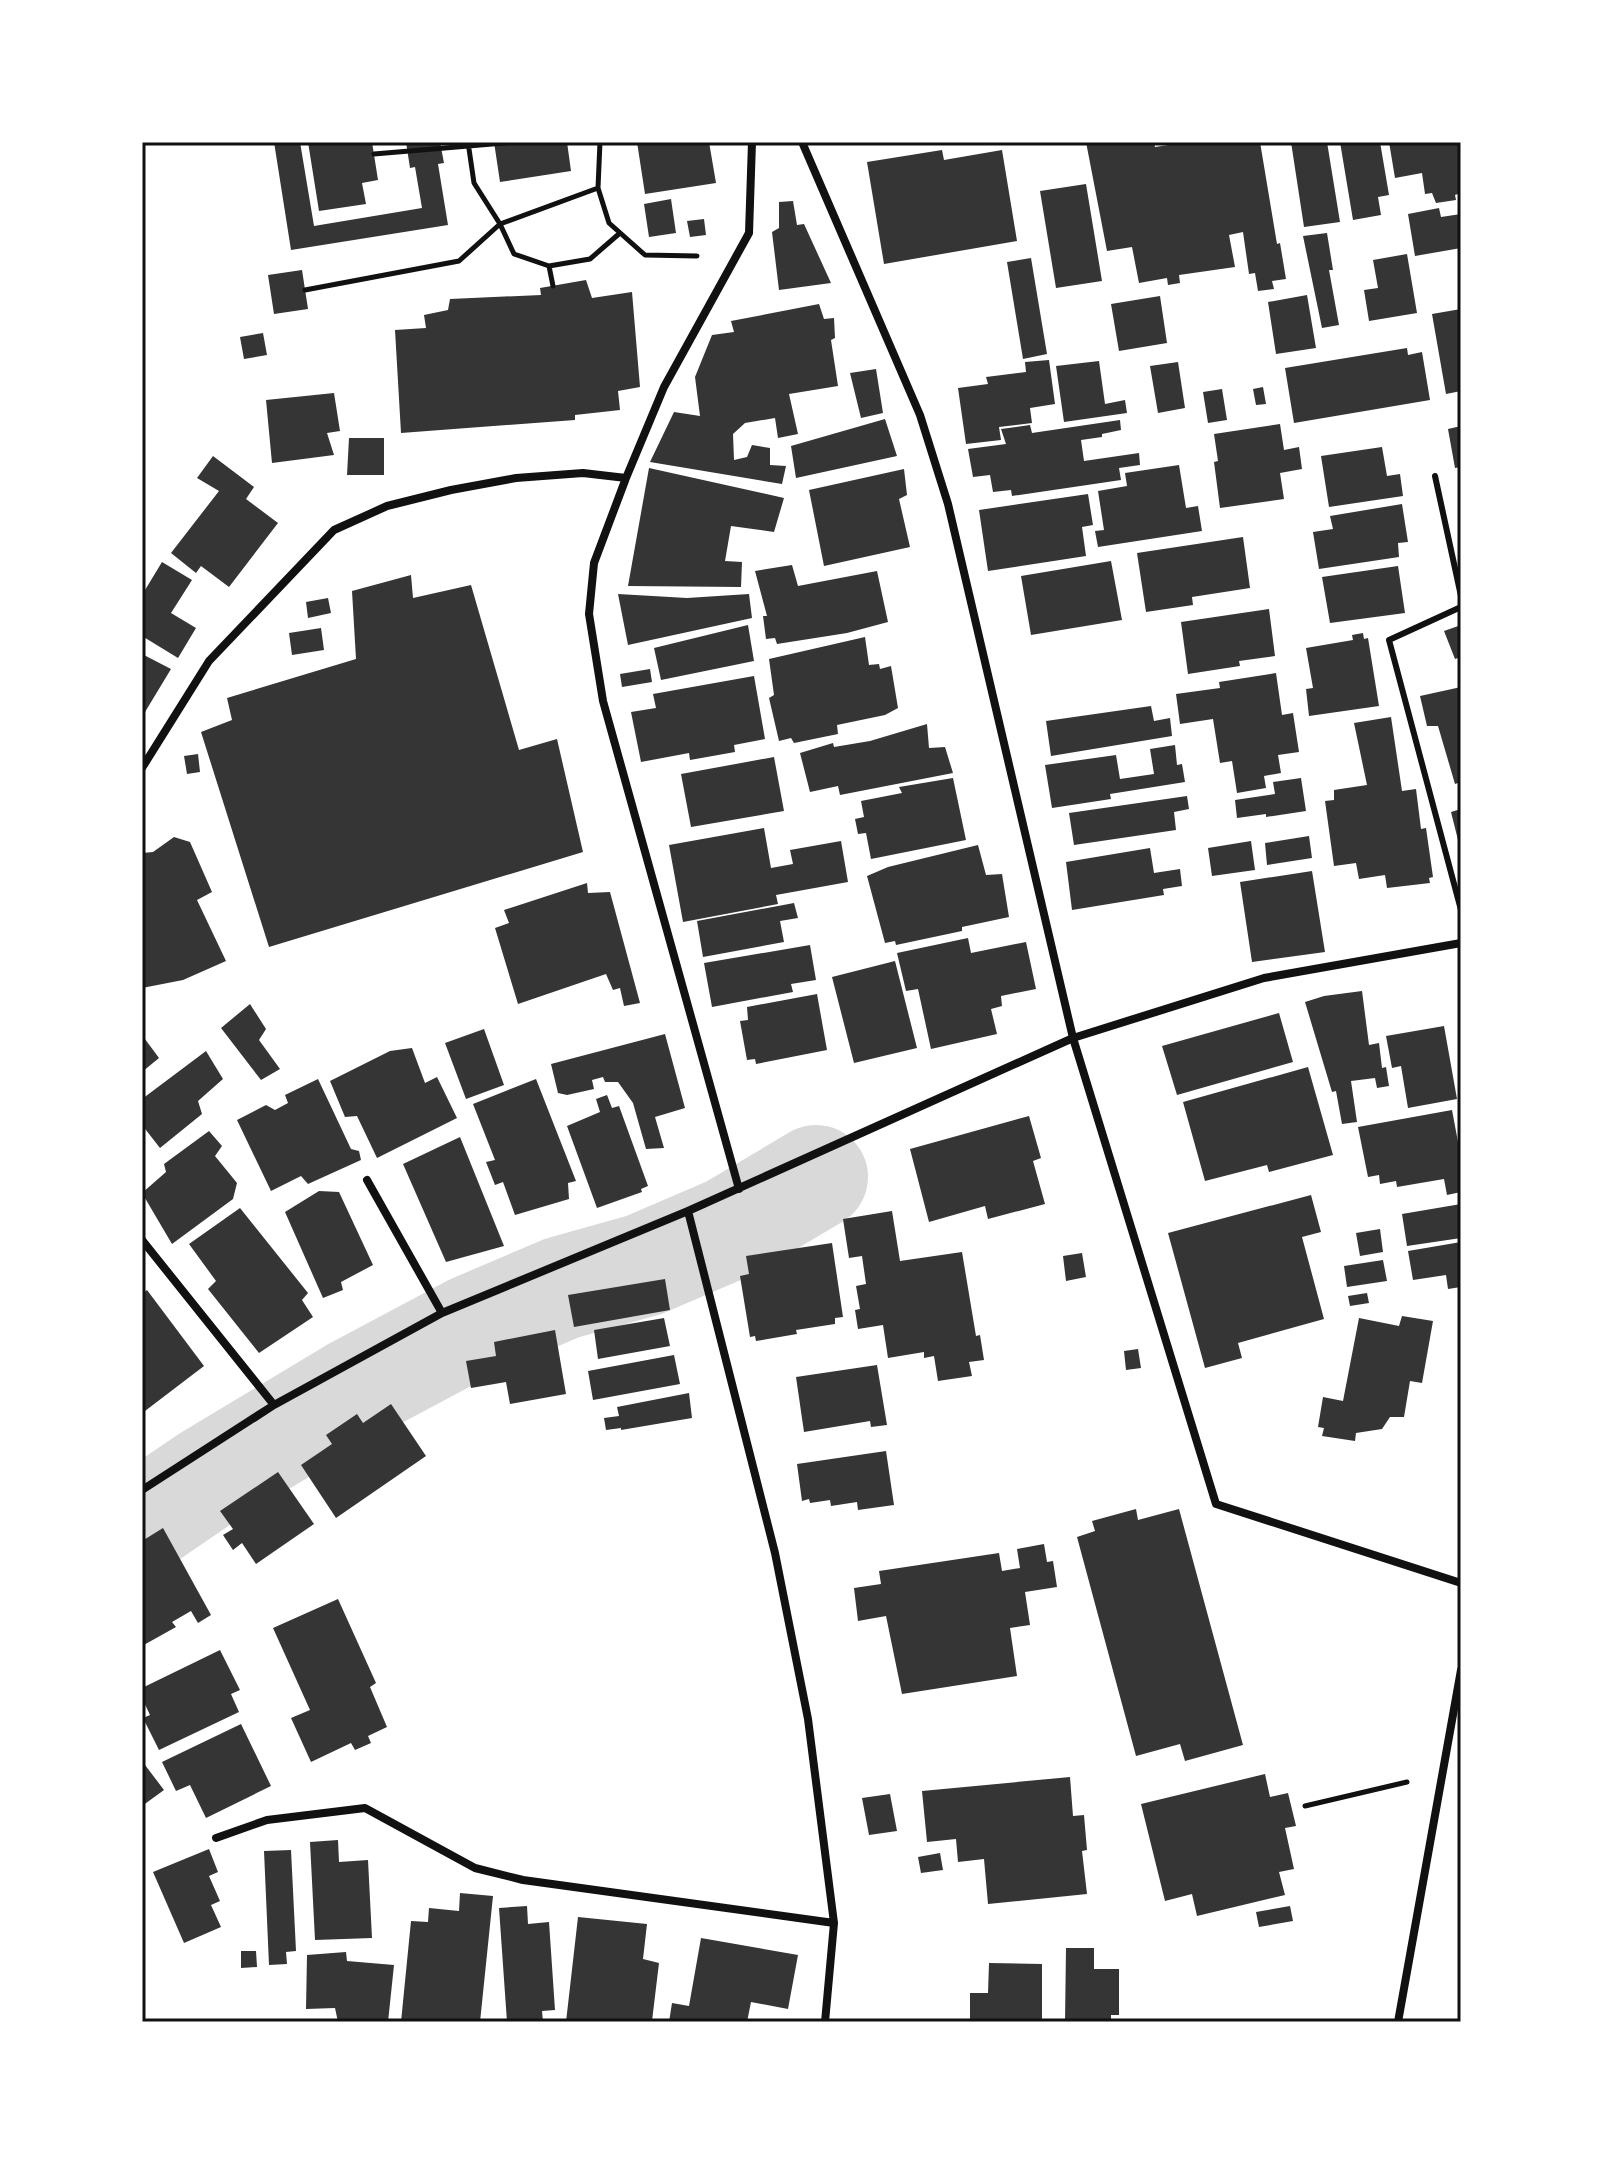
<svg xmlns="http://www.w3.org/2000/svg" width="1603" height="2164" viewBox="0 0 1603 2164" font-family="Roboto,sans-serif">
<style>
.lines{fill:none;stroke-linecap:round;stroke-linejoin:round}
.river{stroke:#d9d9d9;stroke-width:104}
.building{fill:#353535}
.path{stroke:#111;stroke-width:5}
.service{stroke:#111;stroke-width:6}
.minor{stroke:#111;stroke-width:8}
.neatline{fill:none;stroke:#111;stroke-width:3}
</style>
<rect width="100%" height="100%" fill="#fff"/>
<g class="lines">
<path class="river" d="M142,1522L208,1477L351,1391L473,1326L562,1288L644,1265L730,1228L816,1177"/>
</g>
<path class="building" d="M274,142H300L314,226L422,208L415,167L410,168L406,142H440L444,163L438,164L448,225L291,250Z
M308,142H372L378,180L362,183L366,204L319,211Z
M494,142H567L571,171L500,182Z
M637,142H709L716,183L645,194Z
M1086,142H1154L1155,147L1188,142H1260L1277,244L1280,243L1286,279L1272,281L1274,289L1258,291L1255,273L1249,274L1243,232L1229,235L1235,267L1179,275L1180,283L1168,285L1167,278L1139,283L1132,247L1107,251Z
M1291,142H1327L1340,222L1304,227Z
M1340,142H1380L1389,195L1378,197L1381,215L1353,220Z
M1389,142H1461V193L1455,195L1456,200L1436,203L1432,193L1425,194L1422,173L1395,178Z
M942,150L944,160L1002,150L1017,241L884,264L867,162Z
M1086,184L1102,281L1056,288L1040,191Z
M671,199L676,233L649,237L644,204Z
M793,201L797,225L804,224L831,283L779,290L772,232L779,228V202Z
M1439,208L1441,217L1461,214V248L1415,256L1408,214Z
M704,219L706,235L690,237L687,221Z
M1327,233L1333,270H1329L1339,325L1322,328L1303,236Z
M1407,254L1417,313L1369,321L1364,290L1378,288L1373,260Z
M1031,258L1047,354L1023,359L1007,262Z
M302,270L308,309L274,314L268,275Z
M586,280L592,298L632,292L640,387L618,391L620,410L575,415V420L401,433L395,330L426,328L424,315L448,310L450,299L541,295L540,288Z
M1307,295L1316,348L1276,354L1268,302Z
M1160,296L1167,343L1119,351L1111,304Z
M819,304L824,319L834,318L835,338L831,340L838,386L789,394L798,434L778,438L775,418L745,423L733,434L734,460L747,457L752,445L770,448V465L786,466L782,484L650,462L674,412L700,416L695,377L712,335L734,332L731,321Z
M1461,309V391L1446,394L1432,314Z
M263,333L267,355L244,359L240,337Z
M1407,348L1408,355L1422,352L1430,400L1294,423L1285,368Z
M1049,360L1055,404L1030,408L1032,423L999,427L1001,440L966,444L958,388L988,384L986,377L1026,372L1025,362Z
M1099,361L1105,404L1125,400L1127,413L1064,422L1056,366Z
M1178,362L1185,408L1158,413L1150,366Z
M876,369L883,413L861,418L850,373Z
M1263,387L1266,404L1256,405L1253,389Z
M1222,389L1227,420L1208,423L1203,392Z
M334,393L340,431L327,433L334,455L272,463L266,400Z
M885,419L897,456L796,478L791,446Z
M1120,420L1121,430L1102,434V437L1081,440L1084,461L1139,453L1140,465L1119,468L1121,480L1012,496L1011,490L993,492L990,475L973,477L968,449L1006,444L1001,429L1030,425L1032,433Z
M1280,424L1284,450L1299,447L1302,469L1280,473L1284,499L1220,508L1214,462L1218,461L1214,434Z
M1461,426V467L1455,468L1448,429Z
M349,438H384V475H347Z
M1382,447L1387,476L1400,474L1403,496L1329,507L1321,456Z
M213,456L254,487L246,499L278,523L229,587L201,566L196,573L171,553L219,491L197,478Z
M1179,465L1186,508L1198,506L1202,531L1098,547L1095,531L1104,530L1098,491L1127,486L1125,473Z
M649,468L784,498L774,532L731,526L725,561L742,562L741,587L628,586Z
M904,469L907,495L899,499L910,547L824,566L809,490Z
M1088,494L1093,525L1082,527L1086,556L988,571L979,510Z
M1402,504L1408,542L1398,543L1399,557L1319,569L1313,532L1333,529L1330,516Z
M1243,537L1250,588L1192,597L1193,605L1146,612L1137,553Z
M1111,561L1122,620L1031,635L1021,576Z
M162,562L192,580L171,613L196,628L178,658L142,636V595Z
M792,565L798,586L877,571L888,622L847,633L777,644L775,638L766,639L763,616H767L755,571Z
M1398,566L1405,613L1330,623L1322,577Z
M411,575L413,598L471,585L519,750L557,739L583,852L269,947L201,732L232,720L227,698L356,659L352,591Z
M618,594L687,598L749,594L752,618L628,645Z
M328,598L331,613L308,618L306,602Z
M1269,609L1275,656L1239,661L1240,666L1188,674L1181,622Z
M748,625L754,661L661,680L654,648Z
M1461,625V657L1455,659L1444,631Z
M321,628L324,650L292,655L289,633Z
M1363,633L1364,639L1368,638L1379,706L1309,716L1306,689L1313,688L1306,648L1353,640L1352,635Z
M865,637L869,665L879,664L880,669L891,666L898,708L885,715L837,725L838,734L794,743L791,738L779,741L769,698L774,695L769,659Z
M142,654L171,669L142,717Z
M650,669L652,682L622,687L620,674Z
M1276,673L1282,715L1293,713L1299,752L1278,755L1281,773L1264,776L1266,788L1237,793L1232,761L1220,763L1213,719L1180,724L1176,694L1220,688L1219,682Z
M754,676L765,739L734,745L735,752L690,760L689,753L641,762L631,712L656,708L653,694Z
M1461,687V782L1455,784L1438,726H1427L1420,696Z
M1151,706L1154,721L1170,718L1172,736L1051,756L1046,721Z
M1391,717L1402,791L1416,789L1421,829L1426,828L1433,877L1429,878L1430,883L1387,888L1385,875L1359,879L1356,863L1334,866L1325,801L1334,800V790L1367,785L1354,723Z
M927,724L929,748L945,747L953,773L840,795L838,786L810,792L800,753L833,743L834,747L870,741Z
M1175,745L1177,765L1182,764L1185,782L1110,794L1111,799L1052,808L1045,765L1116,755L1120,779L1154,774L1150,749Z
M198,754L200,772L187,774L184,756Z
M774,757L784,811L691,827L681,774Z
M953,778L966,840L871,859L866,833L858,834L855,819L864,817L861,801L902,793L899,787Z
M1301,778L1306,811L1266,817V814L1237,818L1235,800L1275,794L1273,782Z
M1187,796L1189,809L1174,812L1176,830L1074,845L1069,813Z
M1461,809V848H1460L1451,812Z
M764,828L771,868L793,864L790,850L841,841L848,882L776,895L778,904L683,922L669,845Z
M1309,836L1312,858L1267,865L1265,843Z
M174,837L190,842L212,892L197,900L226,961L183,980L142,988V853L153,852Z
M1251,841L1255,870L1212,876L1208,848Z
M978,845L986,875L1002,874L1009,917L962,927V931L896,945L895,941L885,943L867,876L888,867Z
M1150,848L1154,873L1180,869L1182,886L1163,889L1164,895L1072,910L1066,862Z
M1312,871L1325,952L1252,962L1240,882Z
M587,883L588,893L610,892L640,1003L624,1006L620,988L613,990L606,974L518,1004L495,928L509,923L504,910Z
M794,903L798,918L780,921L784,942L703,957L697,921Z
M968,938L971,953L1026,942L1036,989L1001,996L1002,1006L991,1009L997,1034L931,1049L918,989L906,991L897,953Z
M810,945L816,980L791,984L793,992L712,1007L704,963Z
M895,961L917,1048L854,1063L832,977Z
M1362,991L1369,1045L1379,1043L1382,1068L1386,1067L1389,1086L1377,1088L1375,1078L1351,1081L1357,1122L1342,1124L1336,1091L1332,1092L1305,1002L1324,996Z
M817,994L827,1050L756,1064L755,1059L747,1060L740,1021L748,1020L747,1007Z
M250,1004L266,1029L259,1040L280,1069L261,1080L221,1028Z
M1279,1013L1293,1062L1177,1095L1162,1046Z
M1444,1026L1457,1099L1408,1108L1401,1066L1392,1068L1386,1036Z
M484,1029L504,1085L466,1099L445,1043Z
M665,1034L685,1108L655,1117L664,1148L646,1149L633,1103L618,1082H605L603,1077L592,1080L594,1089L567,1095L558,1093L551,1064Z
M142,1035L159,1058L142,1072Z
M412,1048L425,1083L437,1077L457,1118L377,1158L357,1116L345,1117L330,1081L390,1051Z
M206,1051L223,1079L198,1101L202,1114L160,1148L142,1125V1099Z
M1308,1067L1333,1155L1269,1172L1267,1165L1205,1181L1183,1102Z
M318,1079L351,1149L359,1151L361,1160L308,1184L301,1176L271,1191L237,1120L266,1105L275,1110L288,1103L285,1095Z
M536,1079L576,1181L568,1183L569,1199L515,1215L503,1182L495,1185L486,1162L495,1160L473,1104Z
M607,1095L612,1108L619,1106L648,1186L641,1189L642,1192L597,1208L567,1126L600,1112L596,1099Z
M1452,1110L1461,1158V1192L1447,1195L1444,1179L1397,1187L1396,1181L1380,1184L1379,1175L1368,1177L1358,1127Z
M1029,1116L1041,1158L1033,1161L1045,1204L988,1219L985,1206L929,1222L910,1149Z
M209,1131L222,1146L215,1156L237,1183L233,1199L172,1244L142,1193L166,1172L164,1164Z
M460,1137L504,1246L446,1262L403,1164Z
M319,1191L339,1192L373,1265L341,1282L343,1290L323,1298L285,1212Z
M1311,1195L1321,1232L1302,1237L1324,1319L1238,1343L1242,1358L1205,1368L1168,1233Z
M1461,1204V1238L1407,1246L1402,1214Z
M240,1208L308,1293L302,1300L313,1317L259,1353L208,1289L216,1281L189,1244Z
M892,1211L900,1261L962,1252L976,1336L980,1335L984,1360L969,1362L972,1376L938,1381L934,1356L924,1358V1352L888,1358L883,1325L858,1329L855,1310L860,1309L856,1286L866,1284L862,1256L849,1258L843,1219Z
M1380,1229L1383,1252L1360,1256L1356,1233Z
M1461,1242V1287L1448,1289L1446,1275L1413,1280L1408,1251Z
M832,1243L843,1317L835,1318V1324L796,1330L797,1334L756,1341L755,1336L750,1337L740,1276L749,1274L746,1256Z
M1082,1253L1086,1277L1066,1281L1063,1256Z
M1383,1260L1387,1281L1347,1287L1344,1266Z
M665,1279L670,1310L574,1327L568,1295Z
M147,1290L204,1366L145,1411L142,1407V1294Z
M1367,1293L1369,1303L1350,1306L1348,1296Z
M1402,1316L1433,1321L1422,1383L1410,1381L1404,1417H1390L1382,1429L1356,1433L1355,1441L1322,1436L1324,1428L1318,1427L1323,1397L1343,1401L1359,1318L1399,1326Z
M664,1318L670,1346L598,1359L594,1330Z
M555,1330L566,1394L510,1404L506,1382L471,1388L466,1361L496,1356L494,1342Z
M1138,1349L1141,1368L1126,1370L1124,1351Z
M674,1355L680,1384L593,1400L588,1371Z
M877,1365L887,1425L871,1427L870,1421L804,1432L796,1377Z
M689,1393L692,1418L621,1430V1428L606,1430L604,1418L619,1416L617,1407Z
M391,1404L426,1456L336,1518L301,1465L332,1444L326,1435L357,1414L363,1423Z
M886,1451L894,1505L858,1510L857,1502L831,1506L830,1500L810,1503L809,1499L802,1501L797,1464Z
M278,1472L314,1524L256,1564L242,1543L233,1550L223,1535L233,1529L220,1511Z
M1136,1509L1138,1520L1179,1509L1243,1745L1185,1761L1180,1744L1136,1756L1077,1537L1095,1531L1092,1521Z
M163,1528L211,1615L198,1623L191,1611L172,1622L176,1627L142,1646V1541Z
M1044,1544L1047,1562L1053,1561L1057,1587L1025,1592L1030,1625L1010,1628L1017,1676L902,1694L886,1616L858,1621L854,1588L881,1584L879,1571L999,1553L1002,1571L1020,1568L1017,1549Z
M338,1599L376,1683L370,1687L387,1727L368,1736L371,1743L355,1750L351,1743L311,1762L291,1718L310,1710L273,1628Z
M220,1650L240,1690L231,1694L239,1712L159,1750L143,1718L150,1715L142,1698V1688Z
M241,1724L271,1786L206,1818L190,1785L176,1791L162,1762Z
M142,1761L164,1790L142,1806Z
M1265,1774L1270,1797L1288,1793L1296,1826L1285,1828L1294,1869L1279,1872L1285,1895L1197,1916L1192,1894L1165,1901L1141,1804Z
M1070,1777L1073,1816L1084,1815L1087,1850L1082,1851L1087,1894L988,1904L984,1859L958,1862L956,1839L927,1842L922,1791Z
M890,1794L897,1831L869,1835L862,1798Z
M338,1840L339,1862L368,1860L372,1938L315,1940L310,1842Z
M209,1849L218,1872L209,1876L220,1901L211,1905L221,1927L184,1943L153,1872Z
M291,1850L296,1951L286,1952L287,1964L269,1965L264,1851Z
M940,1853L943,1870L921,1873L918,1857Z
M460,1893L493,1896L480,2022H401L411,1921L428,1922L429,1908L459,1911Z
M527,1906L528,1924L549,1922L555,2010L542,2011L543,2022H507L499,1908Z
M1290,1906L1293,1921L1259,1927L1256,1912Z
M578,1917L647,1924L643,1959L659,1963L652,2021L566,2022Z
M701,1938L798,1955L788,2009L751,2002L747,2022H669L672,2003L689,2006Z
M1066,1948H1094V1969H1119V2015H1111V2022H1065Z
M241,1951H256L257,1967L241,1968Z
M346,1952L347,1961L394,1965L388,2022H338L335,2008L306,2009L307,1955Z
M989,1963L1042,1964V2022H970V1993H988Z"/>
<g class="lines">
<path class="path" d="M468,142L474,183L500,224L514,254L549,266L553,286
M374,154L516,142
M598,188L609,223L645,255L697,256
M549,266L590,259L620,233
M305,290L459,261L500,224L598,188L600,142
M1305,1806L1407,1782"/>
<path class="service" d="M1435,476L1461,596
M1461,607L1389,640L1461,910"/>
<path class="minor" d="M802,142L920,415L948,504L1073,1038L1216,1504L1461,1583
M142,768L209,661L334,530L387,506L451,490L516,478L583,473L626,478
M367,1180L442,1313
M739,1189L603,701L589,614L594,563L626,478L664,387L749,233L752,142
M688,1211L775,1553L808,1719L834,1923L825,2022
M142,1240L274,1405
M142,1490L274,1405L442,1313L688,1211L1073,1038L1264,978L1461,943
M216,1838L267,1820L365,1808L475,1868L523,1880L834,1923
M1398,2022L1461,1670"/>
</g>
<rect width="1603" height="2164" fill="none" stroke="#ffffff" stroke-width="288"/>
<rect x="144" y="144" width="1315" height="1876" class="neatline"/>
</svg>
